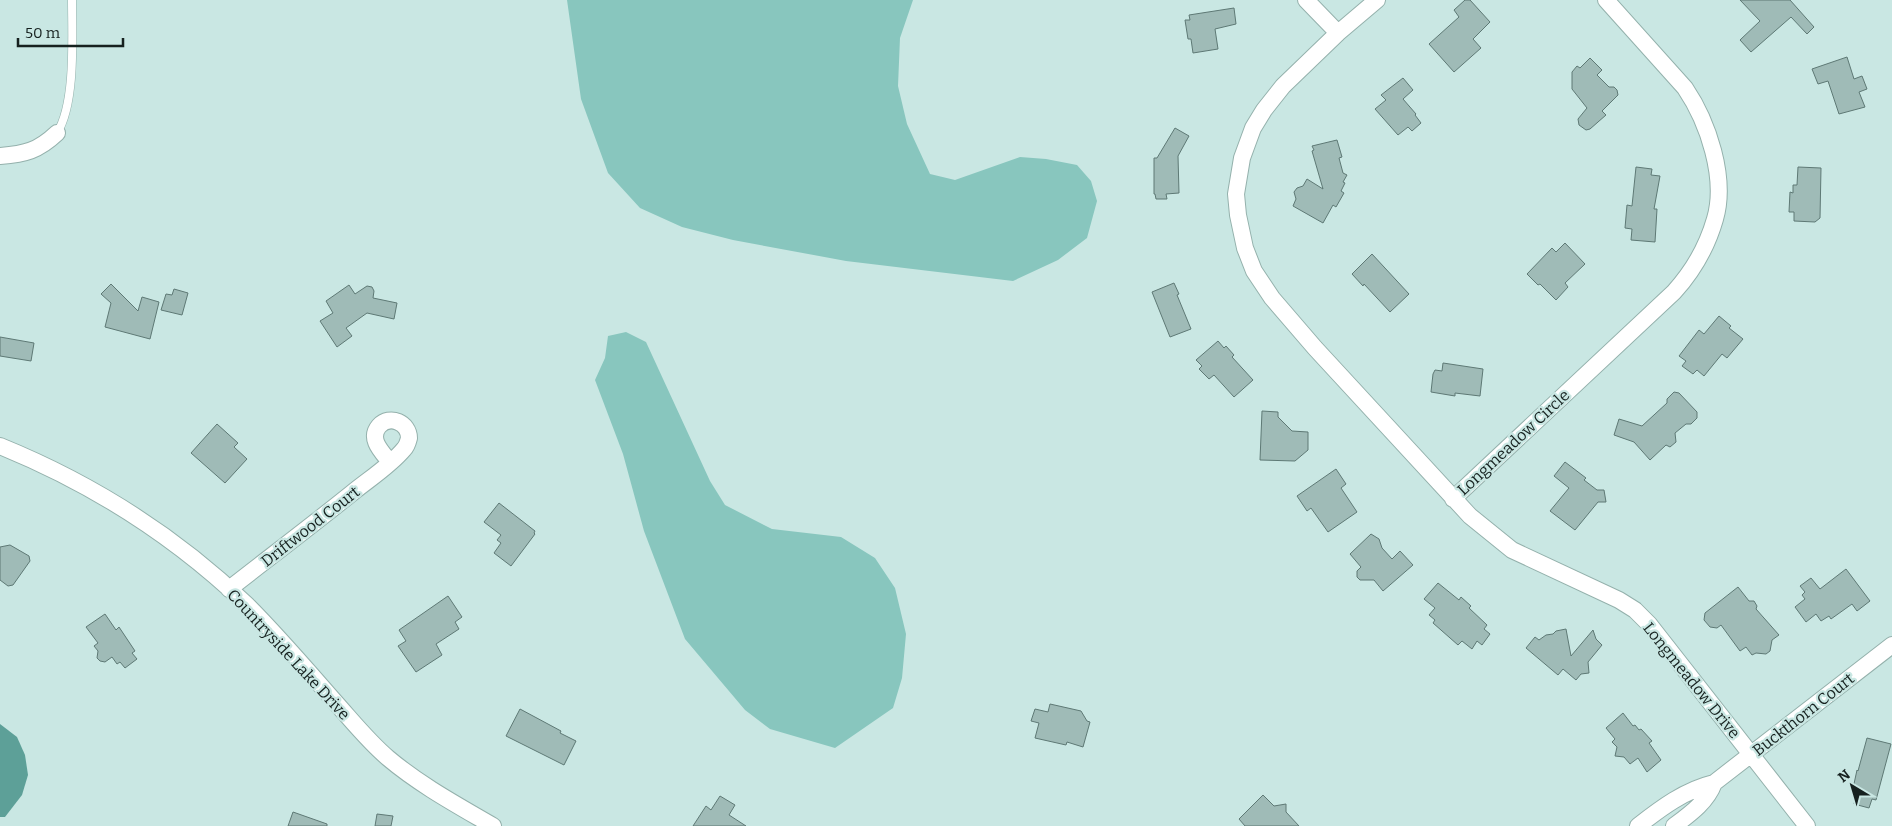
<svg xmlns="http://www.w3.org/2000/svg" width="1892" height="826" viewBox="0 0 1892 826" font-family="Bitter,serif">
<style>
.green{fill:#88c6be}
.water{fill:#5da098}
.building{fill:#9fbbb7;stroke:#5e7975}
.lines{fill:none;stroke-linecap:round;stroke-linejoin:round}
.service-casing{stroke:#94b1ac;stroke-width:9}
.minor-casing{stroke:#94b1ac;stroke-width:18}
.service{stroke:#fff;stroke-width:8}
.minor{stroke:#fff;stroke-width:16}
.labels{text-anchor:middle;stroke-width:4.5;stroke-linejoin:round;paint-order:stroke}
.street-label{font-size:16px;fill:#16211f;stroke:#c9e7e3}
</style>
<rect width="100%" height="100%" fill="#c9e7e3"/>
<path class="green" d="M567,0H913L900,38L898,86L907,124L930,174L955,180L1020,157L1046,159L1077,165L1091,181L1097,201L1087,238L1058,260L1013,281L846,261L733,240L682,227L640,208L608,173L581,99Z
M626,332L646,342L710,481L725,505L772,529L841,537L875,558L895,588L906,634L902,678L893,708L835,748L770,729L745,710L685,639L644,531L623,454L595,380L605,358L608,336Z"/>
<path class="water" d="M0,724L17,737L25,755L28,775L22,795L5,817H0Z"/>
<path class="building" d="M1465,0H1470L1490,22L1473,39L1481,48L1454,72L1429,44L1459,17L1454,10Z
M1740,0H1790L1814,27L1807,34L1791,17L1751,52L1740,40L1760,21Z
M1234,8L1236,24L1215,29L1218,49L1193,53L1191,39H1188L1185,20H1190L1189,15Z
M1847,57L1854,79L1862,76L1867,89L1859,92L1865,107L1839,114L1828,81L1818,84L1812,69Z
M1590,58L1602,70L1597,75L1609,87H1614L1617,90L1618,95L1602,111L1606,115L1590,129L1586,130L1579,125L1578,119L1587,108L1572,89V72L1577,66L1580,68Z
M1403,78L1413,90L1403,99L1416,114L1415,115L1421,123L1412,131L1408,127L1398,135L1375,109L1386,100L1381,95Z
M1175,128L1189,136L1178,156L1179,193L1166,194L1167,199H1156L1155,194H1154V158H1157Z
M1337,140L1342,157L1339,158L1343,173L1347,175L1343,182L1345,183L1341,191L1344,193L1336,207L1333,205L1323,223L1293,206L1296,199L1294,192L1297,188L1303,186L1307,179L1323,189L1312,151L1314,150L1312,146Z
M1636,167L1652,169L1651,175L1660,176L1654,209H1657L1655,242L1631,240L1632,229L1625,228L1627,205L1632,206Z
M1798,167L1821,168L1820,218L1815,222L1794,221V212H1789L1790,192L1793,193V185H1797Z
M1565,243L1585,264L1565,283L1568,287L1556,300L1540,284L1538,285L1527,274L1552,248L1556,252Z
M1372,254L1409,294L1390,312L1364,284L1363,286L1352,274Z
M1174,283L1179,294L1177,295L1191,329L1170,337L1152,292Z
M111,284L138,311L142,297L159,302L150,339L105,327L111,303L101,294Z
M349,285L355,294L367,286L372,287L374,291L373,298L397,303L394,319L367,313L346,328L352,336L337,347L320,321L333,313L326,301Z
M174,289L188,293L182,315L161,310L166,294L172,295Z
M1719,316L1731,326L1729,328L1743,339L1727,358L1722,354L1704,376L1697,370L1693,374L1682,366L1686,361L1679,356L1699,330L1704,334Z
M0,337L34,343L31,361L0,356Z
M1218,341L1224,348L1226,346L1234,355L1232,357L1253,380L1234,397L1214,375L1209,379L1199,369L1202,366L1196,360Z
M1443,363L1483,369L1480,396L1455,393V396L1431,392L1433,374L1435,370L1442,371Z
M1674,392L1679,393L1697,412V418L1691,424H1686L1675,433L1676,442L1670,447L1666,445L1650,460L1634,442L1614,435L1619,419L1642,426L1667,403V399Z
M1262,411L1278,412V417L1292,431L1308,432V450L1295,461L1260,460Z
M217,424L238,443L234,447L247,459L225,483L191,453Z
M1565,462L1586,478L1584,480L1597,490H1604L1606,502H1598L1575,530L1550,511L1569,488L1554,476Z
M1336,469L1346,484L1341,488L1357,512L1328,532L1311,508L1307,511L1297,496Z
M499,503L535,531L534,533L535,534L511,566L494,553L501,543L497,540L501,535L484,522Z
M1371,534L1379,539L1382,548L1392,559L1400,551L1413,565L1383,591L1374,580H1360L1357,577V571L1361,567L1350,554Z
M10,545L29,556L30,561L13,585L8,586L0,580V547Z
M1846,569L1870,601L1857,611L1852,604L1831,619L1829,616L1821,621L1816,614L1806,622L1795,607L1805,599L1802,595L1805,592L1800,586L1811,578L1820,589Z
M1438,583L1459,600L1461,597L1471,606L1469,608L1487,625L1484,629L1490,634L1482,645L1477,641L1472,649L1462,641L1458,645L1433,623L1435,620L1429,615L1435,608L1424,599Z
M1738,587L1749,601H1754L1757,606L1756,609L1779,635L1772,640L1770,651L1766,654L1756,653L1752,655L1746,647L1740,651L1721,625L1717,628L1710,627L1704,620L1705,613Z
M448,596L462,617L455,622L459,629L436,644L442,655L416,672L398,646L406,641L399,630Z
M105,614L116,630L119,627L135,651L132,653L137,659L125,668L120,662L117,664L112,657L105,662L100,661L97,658L98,651L94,646L98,643L86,627Z
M1566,629L1571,656L1593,630L1596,639L1602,645L1588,662L1589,673L1581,674L1576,680L1563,669L1558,675L1526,648L1535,637L1539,640L1546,635L1553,634L1556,631Z
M1050,704L1081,711L1087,721L1090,722L1083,747L1067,742L1066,745L1035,738L1039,723L1031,721L1035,709L1048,712Z
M520,709L561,731L560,733L576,741L564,765L506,736Z
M1623,713L1633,726L1635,725L1639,730L1641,729L1652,741L1649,743L1661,760L1647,772L1638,758L1630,764L1624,757L1615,756L1617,747L1612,742L1615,739L1606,728Z
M1867,738L1891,744L1876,800L1872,799L1869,808L1854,804L1856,794L1852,793L1857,770L1858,771Z
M1263,795L1274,806L1286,804V812L1299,826H1245L1239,819Z
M720,796L735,805L729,815L746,826H693L706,806L711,810Z
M293,812L327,824V826H288Z
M377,814L393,816L391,826H375Z"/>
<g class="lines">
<defs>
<path id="service" d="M57,133C76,103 72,36 72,0"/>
<path id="minor" d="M1306,0L1338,33
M1377,0L1338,33L1283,86L1264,110L1253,128L1242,158L1236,194L1238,215L1245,248L1254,271L1272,298L1315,348L1470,516L1512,550L1619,600L1635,610L1649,624L1807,826
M0,156C25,154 38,151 57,133
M0,446C91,483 176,537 247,605C278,636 307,670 336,703C353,722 369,742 388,758C420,785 457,805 493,826
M1453,499L1674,292C1693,271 1707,247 1715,219C1727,178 1708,122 1685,88L1606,0
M229,589C270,557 311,526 352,493C369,479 390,466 404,449C407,446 408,442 409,438C409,423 390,414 379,426C368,439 382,452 390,462
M1638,826C1661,808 1685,790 1714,783L1892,645
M1674,826C1690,814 1707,802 1714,783"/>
</defs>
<use href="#service" class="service-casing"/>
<use href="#minor" class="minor-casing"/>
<use href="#service" class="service"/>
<use href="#minor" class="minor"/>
</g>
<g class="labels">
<g class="street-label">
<text transform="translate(1513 442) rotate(-43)" y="6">Longmeadow Circle</text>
<text transform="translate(310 526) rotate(-38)" y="6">Driftwood Court</text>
<text transform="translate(289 654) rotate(47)" y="6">Countryside Lake Drive</text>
<text transform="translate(1692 680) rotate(51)" y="6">Longmeadow Drive</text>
<text transform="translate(1803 714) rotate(-38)" y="6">Buckthorn Court</text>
</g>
</g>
<g transform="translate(1852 786) rotate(322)" stroke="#c9e7e3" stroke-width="4" paint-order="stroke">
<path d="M0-4L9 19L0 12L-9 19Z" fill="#16211f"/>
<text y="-8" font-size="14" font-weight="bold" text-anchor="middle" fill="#16211f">N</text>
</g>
<path d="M18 38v8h105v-8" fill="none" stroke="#16211f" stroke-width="2.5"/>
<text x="25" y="38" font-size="15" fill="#16211f" stroke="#c9e7e3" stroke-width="4" paint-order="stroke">50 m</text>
</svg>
